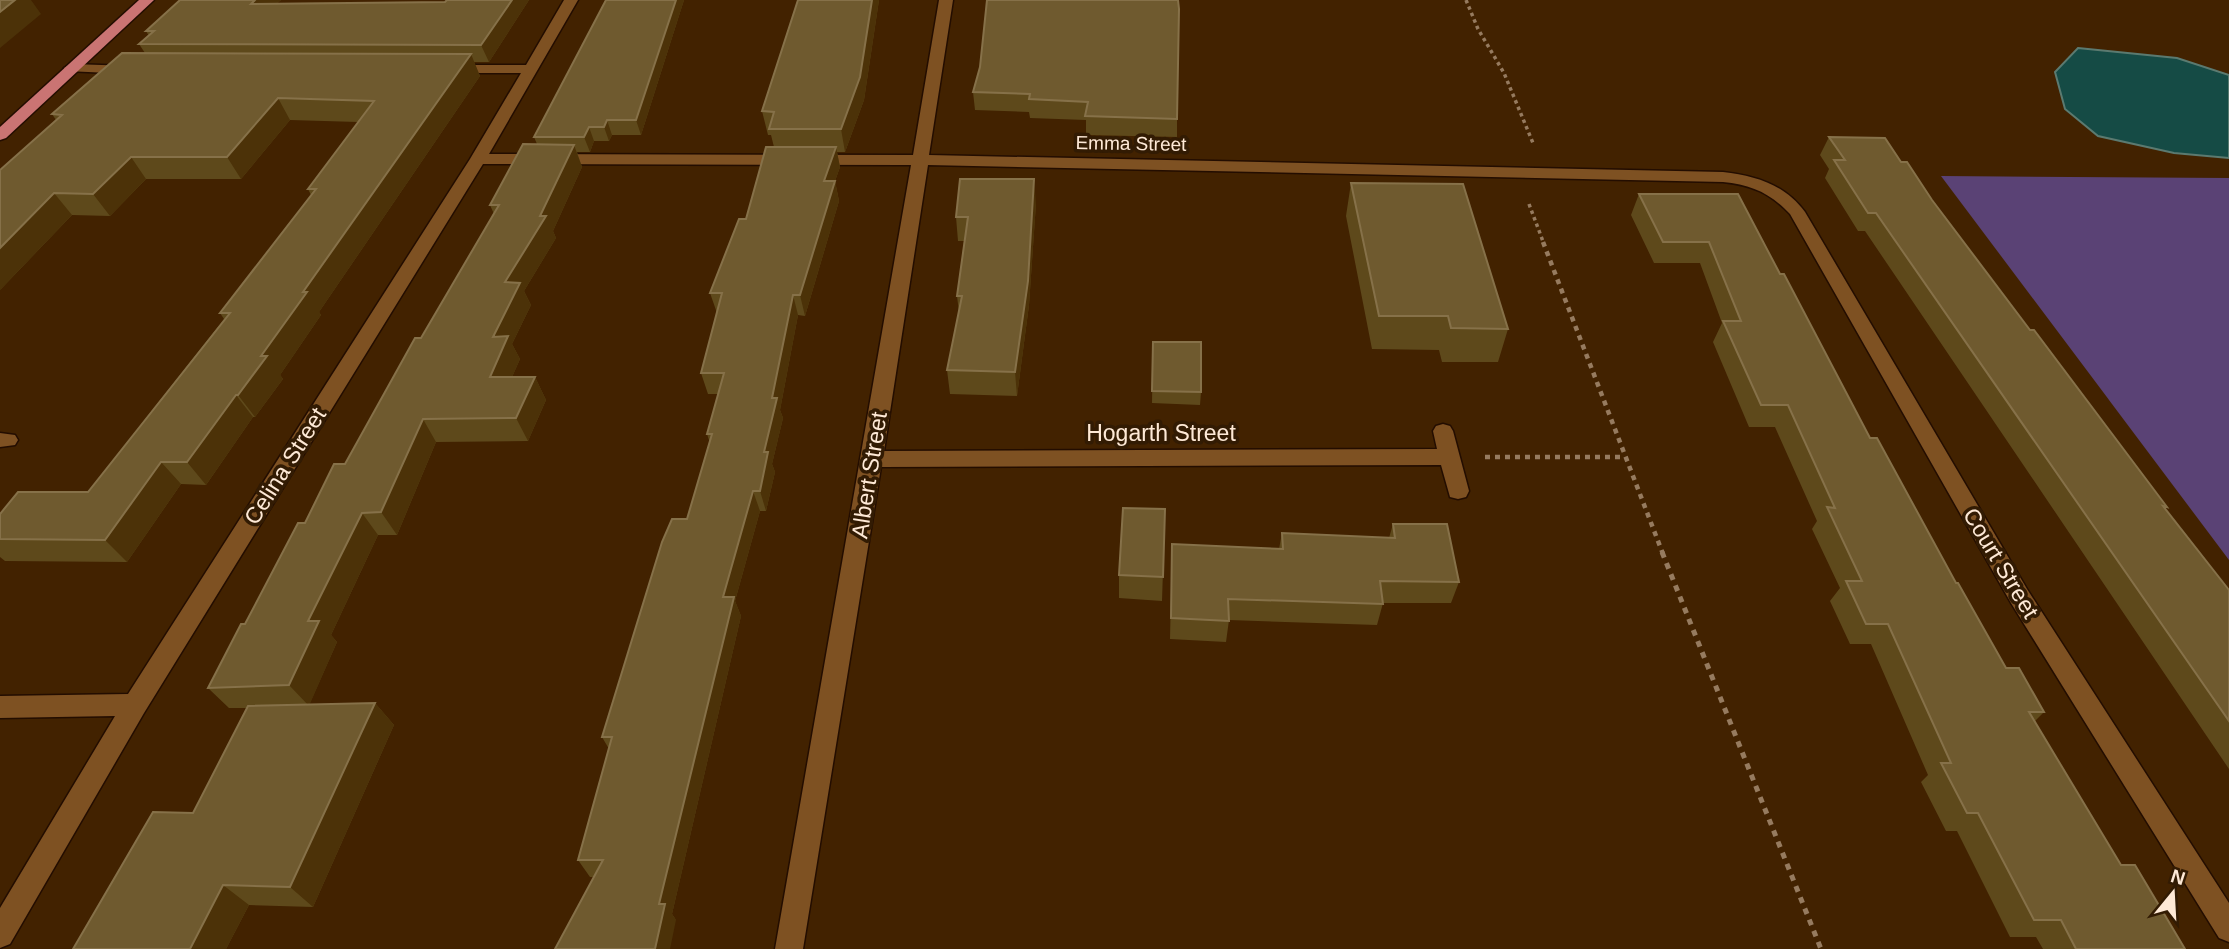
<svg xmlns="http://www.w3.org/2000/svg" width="2229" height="949" viewBox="0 0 2229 949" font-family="Arial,sans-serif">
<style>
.green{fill:#5a4275}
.water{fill:#154b45;stroke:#5b7a70;stroke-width:2}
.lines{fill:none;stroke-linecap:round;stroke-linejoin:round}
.minor-casing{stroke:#230d00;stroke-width:3}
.major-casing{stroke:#230d00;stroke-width:3}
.path-far2{stroke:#967b5f;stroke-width:3.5;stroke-dasharray:3.5 3.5;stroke-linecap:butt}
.path-far1{stroke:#967b5f;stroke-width:4.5;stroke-dasharray:5 5;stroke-linecap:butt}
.path{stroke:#967b5f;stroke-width:5;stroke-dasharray:6 6;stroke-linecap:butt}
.minor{fill:#7e5122;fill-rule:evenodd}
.major{fill:#ca7473;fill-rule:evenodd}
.wall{fill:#5e491b}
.shaded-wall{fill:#4c3208}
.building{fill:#6f5a2f;stroke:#867149;stroke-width:2}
.labels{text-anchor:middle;stroke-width:7;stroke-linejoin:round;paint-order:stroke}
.far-street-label{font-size:19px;fill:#fee9d6;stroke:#321b03}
.street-label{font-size:23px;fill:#fee9d6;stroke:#321b03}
</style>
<rect width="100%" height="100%" fill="#422200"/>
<path class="green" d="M1941,176L2229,178V560Z"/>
<path class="water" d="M2078,48L2177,58L2229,75V158L2174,153L2098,136L2065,109L2055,72Z"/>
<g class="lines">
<defs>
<path id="minor" d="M564,0H578L489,154L913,155L939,0H953L929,155L1723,172C1756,176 1784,184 1805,212L2027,589L2229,903V942L2219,938L2011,603L1790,214C1770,193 1752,185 1723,182L928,165L884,451L1437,449L1433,431L1436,426L1443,424L1450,426L1453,431L1469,491L1466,497L1458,499L1450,497L1441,465L881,467L803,949H775L911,165L483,164L144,713L10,944L0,948V908L115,716L0,718V696L128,694L470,159L521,73H451L444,69L451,65H526Z
M71,64L132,66L139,70L132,74L66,71L64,68Z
M0,433L15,435L18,440L15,445L0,447Z"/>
<path id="major" d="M139,0H154L6,138L0,140V127Z"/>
</defs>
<use href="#minor" class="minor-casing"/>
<use href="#major" class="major-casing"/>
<path class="path-far2" d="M1466,0L1478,29L1504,73L1533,143
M1529,204L1544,244"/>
<path class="path-far1" d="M1543,242L1663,554
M1485,457H1624"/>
<path class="path" d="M1662,552L1821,949"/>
<use href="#minor" class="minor"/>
<use href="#major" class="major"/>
</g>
<path class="wall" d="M180,0H281L277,3L445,2L447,0H529L489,62H474L480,76L319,312L321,315L280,375L283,379L255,417H253L206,485L181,484L127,562L5,561L0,557V514L88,492L224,319L220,313L311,195L308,189L358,122L290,120L241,179H146L110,216L72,215L0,290L56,120L52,114L145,53L139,44L149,36L146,31Z
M606,0H684L641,135H612L609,141H594L590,152H577L582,167L553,231L556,238L524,291L531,305L512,344L520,359L512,377H535L546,400L528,441L436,442L397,535H378L331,635L337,642L309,705L375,703L394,725L313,907L249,905L226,949H73L193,813L247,708H229L208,688L305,523L345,464L421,338L494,214L490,205L537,144L534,137Z
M798,0H879L864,100L845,152H837L840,167L835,181L839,201L805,316L798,315L780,410L783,418L772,464L775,472L766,511H760L735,601L741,616L672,914L676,920L594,877H590L578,860L609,749L602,737L687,519L710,443L707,434L718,394H708L701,373L717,313L710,293L746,219L774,147L771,135H768L762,111Z
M980,67L1177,119V137L1086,135V120L1030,118L1029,112L975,110L973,92Z
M1829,137L1901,162L1932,200L2030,330L2167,507L2165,509L2229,590V769L1865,231H1858L1825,178L1829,169L1820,155Z
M1351,183L1508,329L1498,362H1442L1439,350L1372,349L1346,216Z
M1639,194L1780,274L1870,438L2006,668L2044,712L2035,721L2121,865L2185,949H2043L2036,937H2010L1957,831H1946L1921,782L1928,775L1871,644H1850L1830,601L1840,588L1812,529L1817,521L1775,427H1749L1713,342L1722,323L1700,263H1654L1631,215Z
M1036,203L1029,305L1017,396L950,394L947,370L959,312L957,296L964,241H958L956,217Z
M1153,342L1201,392L1200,405L1152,403Z
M1165,509L1162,601L1119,598V575Z
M1393,524L1459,582L1451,603H1383L1377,625L1229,620L1226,642L1170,639L1172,544L1279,549L1282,533L1389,538Z"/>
<path class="shaded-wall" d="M15,0H31L41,14L0,48V12Z
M255,0H281L260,21L251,4Z
M512,0H529L489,62L481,45Z
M676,0H684L641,135L636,120Z
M872,0H879L864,100L845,152L841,129Z
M471,54L480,76L319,312L321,315L280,375L283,379L255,417L238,395L261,356L303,292Z
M278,98L290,120L241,179L227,157Z
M607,120L612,135L609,141L604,127Z
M589,127L594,141L590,152L584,137Z
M574,145L582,167L553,231L556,238L524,291L531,305L512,344L520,359L502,400L490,377L493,337L505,282L540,216Z
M836,147L840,167L835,181L839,201L805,316L800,295L824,181Z
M131,157L146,179L110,216L93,194Z
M1034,179L1036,203L1029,305L1017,396L1015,372Z
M54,193L72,215L0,290V248Z
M793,295L798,315L780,410L783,418L772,464L775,472L766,511L760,491L764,452L772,398Z
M535,377L546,400L528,441L516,418Z
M236,395L253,417L206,485L187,462Z
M423,419L436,442L397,535L381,512Z
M161,462L181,484L127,562L105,540Z
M753,491L760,511L735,601L741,616L672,914L676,920L670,949H655L659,904L723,597Z
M362,513L378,535L331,635L337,642L309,706L289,685L308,621Z
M375,703L394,725L313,907L290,887Z
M223,885L249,905L226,949H190Z"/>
<path class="building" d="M0,0H15L0,12Z
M180,0H255L251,4L445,2L447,0H512L481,45L139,44L154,31H146Z
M606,0H676L636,120H607L604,127H589L584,137H534Z
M798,0H872L860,77L841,129H769L774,112L762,111Z
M987,0H1178L1179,9L1177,119L1085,116L1088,102L1029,99L1030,94L973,92L980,67Z
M122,53L471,54L303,292H307L261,356H267L238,395H236L187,462H161L105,540L0,539V514L18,492H88L230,313H220L316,189H308L374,101L278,98L227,157H131L93,194L54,193L0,248V170L62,115L52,114Z
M1829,137L1885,138L1901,162H1907L1932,200L2030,330H2034L2167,507L2163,506L2229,590V721L1876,213H1868L1834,160H1845Z
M523,144L574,145L540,216H546L505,282L520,283L493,337L508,336L490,377H535L516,418L423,419L381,512L362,513L308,621H319L289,685L208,688L241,624H245L298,523H305L334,464H345L415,338H421L499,205H490Z
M766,147H836L824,181H835L800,295H793L772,398H777L764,452H768L760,491H753L723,597H734L659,904H665L655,949H555L603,860H578L612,737H602L662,542L672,519H687L712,434H707L724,373H701L722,293H710L739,219H746Z
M960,179H1034L1028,281L1015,372L947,370L962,296H957L968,217H956Z
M1351,183L1463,184L1508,329L1451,328L1448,316H1379Z
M1639,194H1738L1780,274H1784L1870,438H1877L1956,583H1958L2006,668H2019L2044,712H2029L2121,865H2135L2185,949H2076L2061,920H2034L1978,813H1967L1941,763H1951L1888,624H1866L1846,581H1862L1827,507L1835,508L1788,405H1761L1723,321H1741L1709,242H1663Z
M1153,342H1201V392L1152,391Z
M1123,508L1165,509L1163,577L1119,575Z
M1393,524H1447L1459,582L1380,581L1383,604L1228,599L1229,621L1171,618L1172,544L1283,549L1282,533L1395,538Z
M375,703L290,887L223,885L190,949H73L153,812L193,813L248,706Z"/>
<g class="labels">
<g class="far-street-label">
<text transform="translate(1131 143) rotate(1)" y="7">Emma Street</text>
</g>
<g class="street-label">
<text x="1161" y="441">Hogarth Street</text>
<text transform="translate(285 466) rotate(-58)" y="8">Celina Street</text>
<text transform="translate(869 475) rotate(-81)" y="8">Albert Street</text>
<text transform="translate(2001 563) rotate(59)" y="8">Court Street</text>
</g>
</g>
<g transform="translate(2173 893) rotate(18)" stroke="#321b03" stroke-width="5" paint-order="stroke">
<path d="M0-5L12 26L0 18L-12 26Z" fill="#fee9d6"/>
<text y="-10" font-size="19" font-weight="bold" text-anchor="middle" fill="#fee9d6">N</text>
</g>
</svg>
